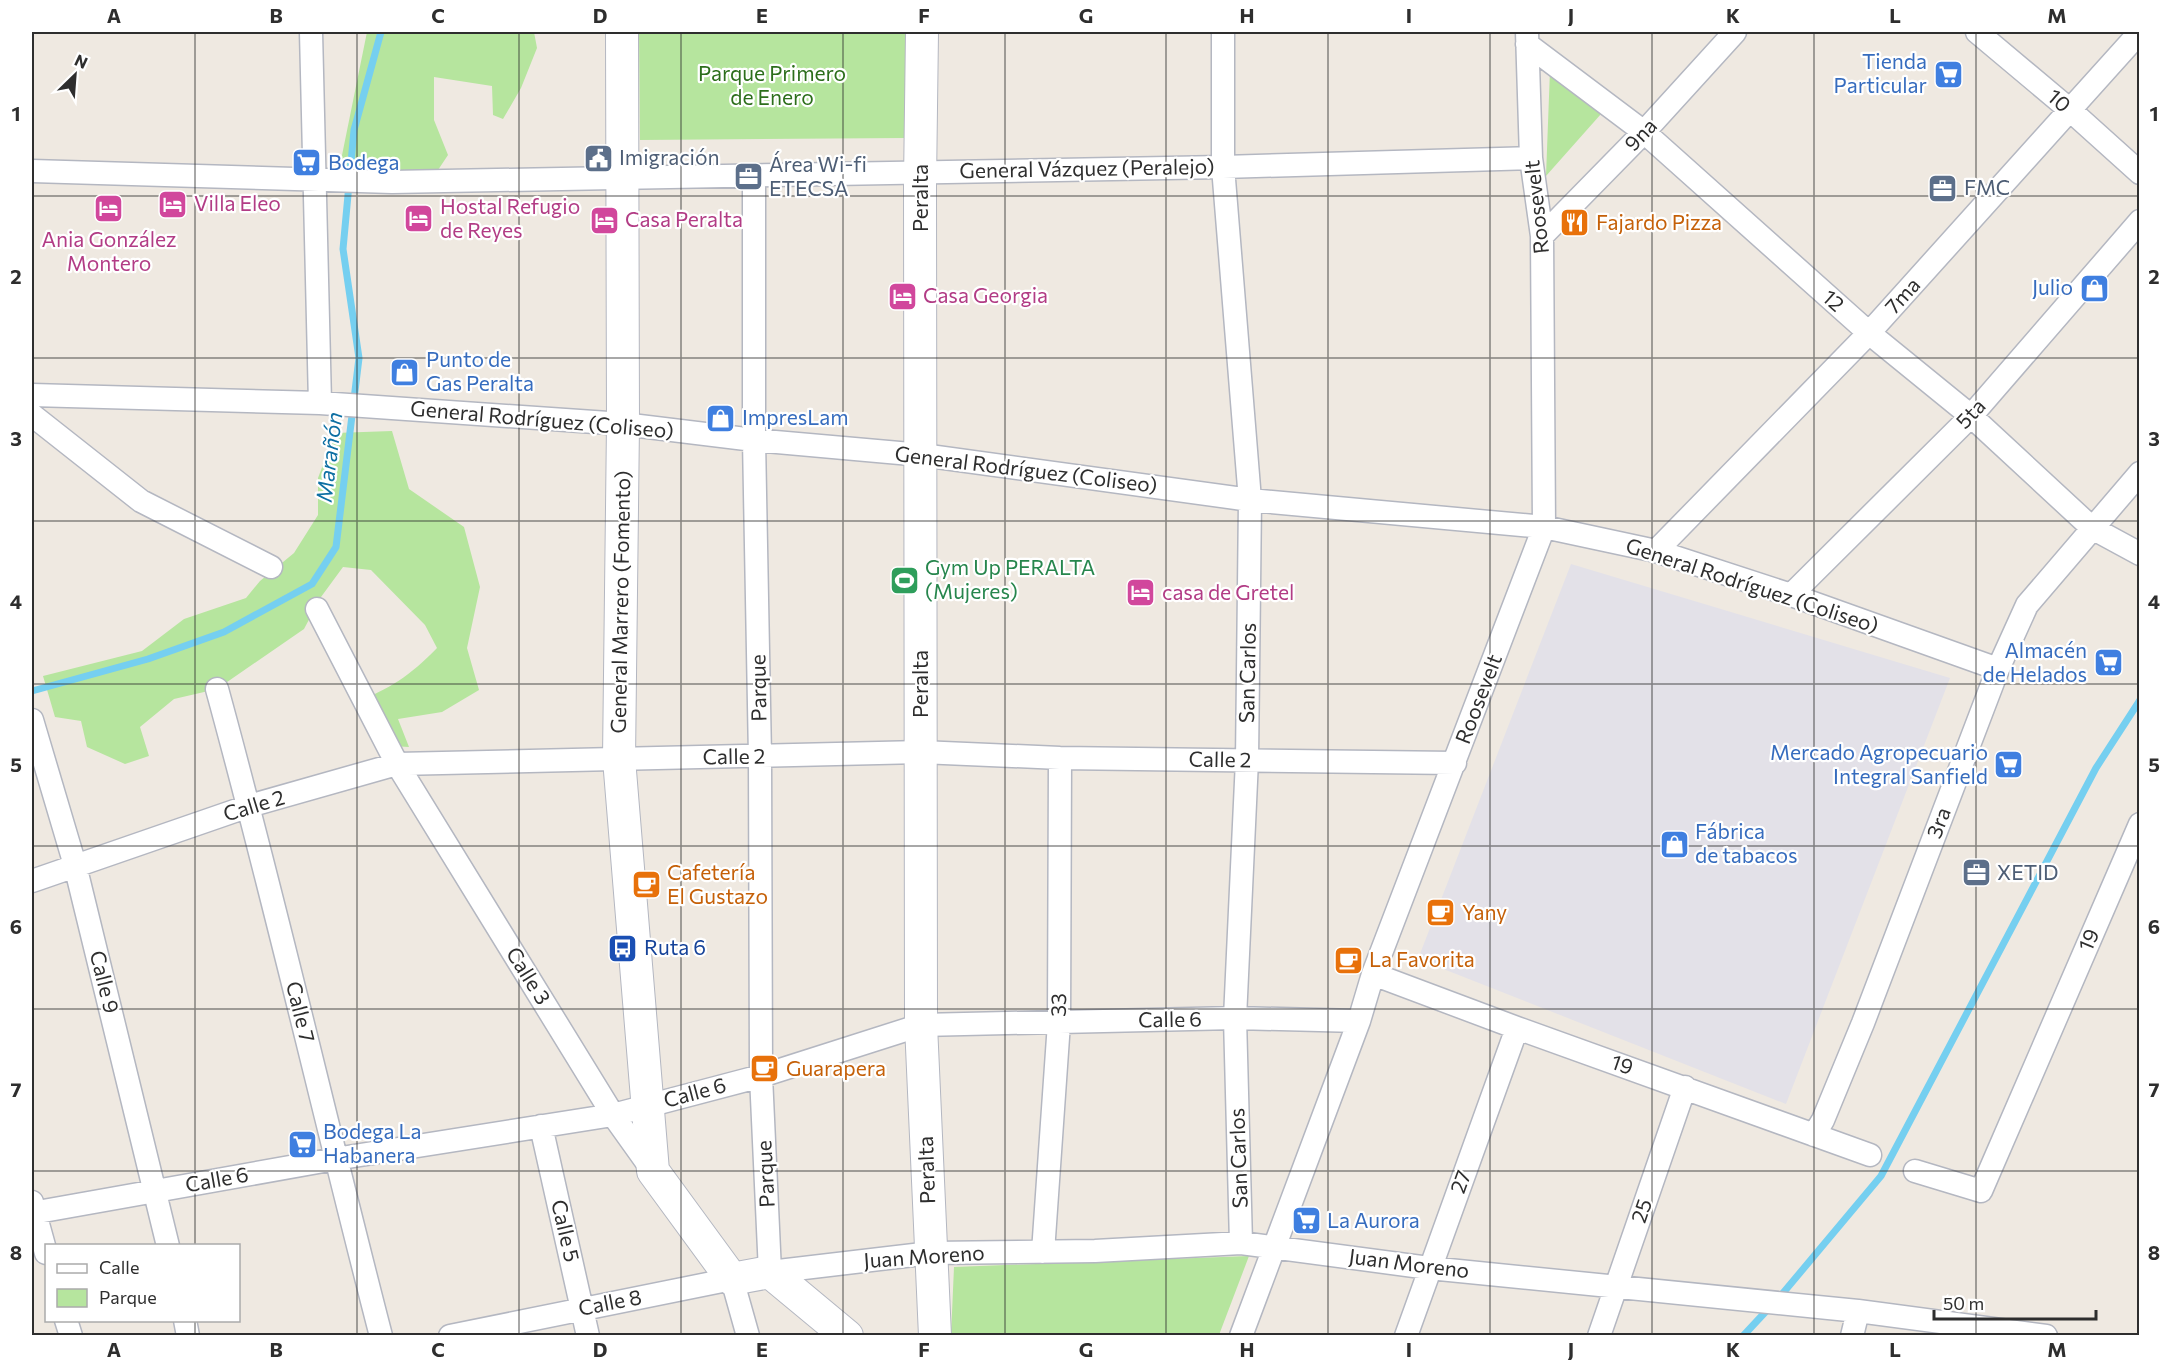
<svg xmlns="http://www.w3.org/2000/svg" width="2171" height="1367" viewBox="0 0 2171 1367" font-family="Commissioner,sans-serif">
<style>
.industrial{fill:#e3e1e8}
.green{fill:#b6e59e}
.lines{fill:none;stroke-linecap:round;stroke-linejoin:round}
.stream{stroke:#75cff0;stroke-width:7}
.street-casing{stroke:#b4b7c1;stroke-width:25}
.secondary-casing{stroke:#b4b7c1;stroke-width:34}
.street{stroke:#fff;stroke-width:22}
.secondary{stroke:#fff;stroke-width:32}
.grid{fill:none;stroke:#2e2e2e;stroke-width:1.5;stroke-opacity:0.55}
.labels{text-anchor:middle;stroke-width:4.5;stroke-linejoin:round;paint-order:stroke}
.shop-label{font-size:21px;fill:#366cbe;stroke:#fff;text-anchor:start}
.park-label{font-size:21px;fill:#2c6e1b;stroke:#fff}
.street-label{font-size:21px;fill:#2e2e2e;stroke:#fff}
.service-label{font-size:21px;fill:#4e5e75;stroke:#fff;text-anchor:start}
.hotel-label{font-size:21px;fill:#b23c85;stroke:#fff;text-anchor:start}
.food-label{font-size:21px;fill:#c56008;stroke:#fff;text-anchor:start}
.leisure-label{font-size:21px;fill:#27864d;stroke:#fff;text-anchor:start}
.transit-label{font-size:21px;fill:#164399;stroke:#fff;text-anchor:start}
.water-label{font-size:22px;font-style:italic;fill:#0d6fa3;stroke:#fff}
.neatline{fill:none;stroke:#2e2e2e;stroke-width:2}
.grid-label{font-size:20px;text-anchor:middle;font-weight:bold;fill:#2e2e2e}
</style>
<rect width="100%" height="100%" fill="#efe9e1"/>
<path class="industrial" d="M1571,564L1950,678L1786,1104L1418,959Z"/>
<path class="green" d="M367,32H534L537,48L521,88L503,119L493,115L492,86L434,77V120L448,155L438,170H339Z
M639,32H905V138L640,140Z
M1550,70L1601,114L1546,176Z
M392,431L409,489L464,527L480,587L467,648L479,690L442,712L398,719L409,747L375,745L353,704C390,688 409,677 437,648L425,625L371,570L343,567L321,597L304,629L217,689L174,699L140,727L149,756L125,764L87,747L81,721L55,717L43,676L142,651L184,619L246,598L260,581L294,553L318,515V478L335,433Z
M1249,1256L1219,1335L951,1336L954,1267Z"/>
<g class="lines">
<path class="stream" d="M32,691L148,659L224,632L312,584L336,547L359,358L343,249L354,130L381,32
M1778,1299L1881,1176L2096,768L2140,700
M1743,1336L1770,1307"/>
<defs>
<path id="street" d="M311,32L320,403
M1223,32V167L1250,500L1247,760L1235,1018L1241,1243
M1977,32L2070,110L2140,173
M1527,44L1644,132L1869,333L1971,416L2092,528L2140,554
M32,171L392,182L1223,167L1531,158
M754,177V440L760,757L761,1076L770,1272L931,1253L1095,1251L1241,1243L1429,1268L1858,1311L2046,1336
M1542,236L1644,132L1735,32
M32,395L320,403L623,424L754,440L922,455L1250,500L1544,527L1656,551L1791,595L1998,669
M32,415L141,501L271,567
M1656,551L1869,333L2140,32
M1791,595L1971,416L2140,221
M317,609L397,764L613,1115L653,1171
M217,689C276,904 325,1120 381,1336
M32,720L75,865L168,1246
M32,881L249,806L397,764L921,752L1060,758L1455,763
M1373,974L1517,1028L1870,1155
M541,1126L588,1336
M1814,1135L1823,1120L1863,1023L1998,669L2027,605L2140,473
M1915,1171L1981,1191L2140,824
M32,1202L46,1253
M32,1213L335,1159L613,1115L761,1076L921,1025L1235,1018L1359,1021
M1043,1252L1059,1023L1060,758
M66,1320L71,1336
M185,1320L188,1336
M450,1336L732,1279L748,1336
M1241,1336L1359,1021L1373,974L1544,527L1542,236L1531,158L1527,32
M1406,1336L1517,1028
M1599,1336L1685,1087
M1852,1336L1858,1311"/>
<path id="secondary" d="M622,32L623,424L619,759L653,1171L732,1279L770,1272L847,1336
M922,32L920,183L921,1025L935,1336"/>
</defs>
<use href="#street" class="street-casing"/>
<use href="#secondary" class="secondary-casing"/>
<use href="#street" class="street"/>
<use href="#secondary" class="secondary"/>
</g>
<path class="grid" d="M195,32V1246M357,32V1336M519,32V1336M681,32V1336M843,32V1336M1005,32V1336M1166,32V1336M1328,32V1336M1490,32V1336M1652,32V1336M1814,32V1336M1976,32V1336M32,196H2140M32,358H2140M32,521H2140M32,684H2140M32,846H2140M32,1009H2140M32,1171H2140M195,1320V1336"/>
<defs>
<symbol id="supermarket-square" viewBox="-11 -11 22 22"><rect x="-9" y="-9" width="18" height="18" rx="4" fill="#3f7fe0" stroke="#fff"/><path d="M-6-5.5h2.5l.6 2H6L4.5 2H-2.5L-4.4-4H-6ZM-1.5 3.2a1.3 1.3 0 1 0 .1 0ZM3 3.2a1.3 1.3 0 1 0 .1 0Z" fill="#fff"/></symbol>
<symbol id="civic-square" viewBox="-11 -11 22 22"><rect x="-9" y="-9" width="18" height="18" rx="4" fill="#5c6f8a" stroke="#fff"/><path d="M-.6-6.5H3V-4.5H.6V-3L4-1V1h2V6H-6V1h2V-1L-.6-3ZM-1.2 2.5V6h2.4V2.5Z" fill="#fff"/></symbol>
<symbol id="office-square" viewBox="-11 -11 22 22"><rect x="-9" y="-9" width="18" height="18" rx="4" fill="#5c6f8a" stroke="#fff"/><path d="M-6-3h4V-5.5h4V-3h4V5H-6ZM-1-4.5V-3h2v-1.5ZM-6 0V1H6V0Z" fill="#fff"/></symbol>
<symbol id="hotel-square" viewBox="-11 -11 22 22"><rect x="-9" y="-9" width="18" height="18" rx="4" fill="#d1479c" stroke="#fff"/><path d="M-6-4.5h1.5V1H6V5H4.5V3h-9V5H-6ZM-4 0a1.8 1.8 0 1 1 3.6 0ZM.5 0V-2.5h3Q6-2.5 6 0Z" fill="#fff"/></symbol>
<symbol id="restaurant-square" viewBox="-11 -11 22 22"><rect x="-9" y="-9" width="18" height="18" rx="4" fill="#e8710a" stroke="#fff"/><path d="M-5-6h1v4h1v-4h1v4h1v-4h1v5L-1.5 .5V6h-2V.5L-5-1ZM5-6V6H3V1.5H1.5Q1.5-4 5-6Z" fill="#fff"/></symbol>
<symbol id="shop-square" viewBox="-11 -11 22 22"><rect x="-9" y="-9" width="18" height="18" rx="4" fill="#3f7fe0" stroke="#fff"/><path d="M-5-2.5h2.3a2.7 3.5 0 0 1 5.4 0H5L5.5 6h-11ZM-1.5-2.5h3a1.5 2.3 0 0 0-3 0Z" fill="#fff"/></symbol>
<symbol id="stadium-square" viewBox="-11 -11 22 22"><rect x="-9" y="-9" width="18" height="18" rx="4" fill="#2e9e5b" stroke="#fff"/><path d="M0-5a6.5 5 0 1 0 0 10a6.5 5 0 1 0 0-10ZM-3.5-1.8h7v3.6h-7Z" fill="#fff"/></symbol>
<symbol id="cafe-square" viewBox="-11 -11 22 22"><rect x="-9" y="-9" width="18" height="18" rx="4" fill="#e8710a" stroke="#fff"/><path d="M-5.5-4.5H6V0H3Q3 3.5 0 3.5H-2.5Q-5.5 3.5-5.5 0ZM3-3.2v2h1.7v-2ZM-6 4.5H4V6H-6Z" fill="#fff"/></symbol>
<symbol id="bus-square" viewBox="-11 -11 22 22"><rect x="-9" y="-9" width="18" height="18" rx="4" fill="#1a4fb4" stroke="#fff"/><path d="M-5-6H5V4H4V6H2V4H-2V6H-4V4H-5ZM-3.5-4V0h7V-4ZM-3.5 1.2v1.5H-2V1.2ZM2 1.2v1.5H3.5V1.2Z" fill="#fff"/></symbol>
</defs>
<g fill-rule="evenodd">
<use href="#supermarket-square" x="1932" y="58" width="33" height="33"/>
<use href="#civic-square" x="582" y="142" width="33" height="33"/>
<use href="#supermarket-square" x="290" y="146" width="33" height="33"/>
<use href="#office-square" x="732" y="160" width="33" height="33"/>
<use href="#office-square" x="1926" y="172" width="33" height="33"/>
<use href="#hotel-square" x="156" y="188" width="33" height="33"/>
<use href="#hotel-square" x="92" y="192" width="33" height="33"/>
<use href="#hotel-square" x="402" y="202" width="33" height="33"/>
<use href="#hotel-square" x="588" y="204" width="33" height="33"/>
<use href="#restaurant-square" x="1558" y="206" width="33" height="33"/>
<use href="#shop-square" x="2078" y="272" width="33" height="33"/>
<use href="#hotel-square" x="886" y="280" width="33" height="33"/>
<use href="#shop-square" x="388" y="356" width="33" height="33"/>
<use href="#shop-square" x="704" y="402" width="33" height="33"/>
<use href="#stadium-square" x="888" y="564" width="33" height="33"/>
<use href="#hotel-square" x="1124" y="576" width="33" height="33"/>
<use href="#supermarket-square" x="2092" y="646" width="33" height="33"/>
<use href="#supermarket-square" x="1992" y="748" width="33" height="33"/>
<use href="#shop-square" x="1658" y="828" width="33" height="33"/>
<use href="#office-square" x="1960" y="856" width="33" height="33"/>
<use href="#cafe-square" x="630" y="868" width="33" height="33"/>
<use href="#cafe-square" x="1424" y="896" width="33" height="33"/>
<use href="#bus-square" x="606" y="932" width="33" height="33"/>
<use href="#cafe-square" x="1332" y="944" width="33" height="33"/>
<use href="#cafe-square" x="748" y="1052" width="33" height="33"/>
<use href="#supermarket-square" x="286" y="1128" width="33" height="33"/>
<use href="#supermarket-square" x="1290" y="1204" width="33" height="33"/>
</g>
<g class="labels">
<g class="shop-label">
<text x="1927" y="69" text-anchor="end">Tienda<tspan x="1927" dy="24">Particular</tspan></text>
<text x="328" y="170">Bodega</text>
<text x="2073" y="295" text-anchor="end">Julio</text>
<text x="426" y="367">Punto de<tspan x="426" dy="24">Gas Peralta</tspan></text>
<text x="742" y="425">ImpresLam</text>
<text x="2087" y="658" text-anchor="end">Almacén<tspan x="2087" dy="24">de Helados</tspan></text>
<text x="1988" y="760" text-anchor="end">Mercado Agropecuario<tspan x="1988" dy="24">Integral Sanfield</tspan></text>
<text x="1695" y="839">Fábrica<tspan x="1695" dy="24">de tabacos</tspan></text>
<text x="323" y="1139">Bodega La<tspan x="323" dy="24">Habanera</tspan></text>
<text x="1327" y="1228">La Aurora</text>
</g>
<g class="park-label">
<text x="772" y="81">Parque Primero<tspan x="772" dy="24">de Enero</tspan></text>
</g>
<g class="street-label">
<text transform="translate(2059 101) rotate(41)" y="7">10</text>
<text transform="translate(1641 135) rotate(-46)" y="7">9na</text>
<text transform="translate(1087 169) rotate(-1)" y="7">General Vázquez (Peralejo)</text>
<text transform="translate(921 198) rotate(-90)" y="7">Peralta</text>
<text transform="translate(1537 207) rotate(-96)" y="7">Roosevelt</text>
<text transform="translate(1903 296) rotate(-48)" y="7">7ma</text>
<text transform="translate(1833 301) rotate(42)" y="7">12</text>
<text transform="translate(1971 414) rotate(-47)" y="7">5ta</text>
<text transform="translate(542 420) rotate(5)" y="7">General Rodríguez (Coliseo)</text>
<text transform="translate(1026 470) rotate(7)" y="7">General Rodríguez (Coliseo)</text>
<text transform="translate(1752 586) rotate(18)" y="7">General Rodríguez (Coliseo)</text>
<text transform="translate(621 602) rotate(-89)" y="7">General Marrero (Fomento)</text>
<text transform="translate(1248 673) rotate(-89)" y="7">San Carlos</text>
<text transform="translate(921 684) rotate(-90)" y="7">Peralta</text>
<text transform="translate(759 688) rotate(-91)" y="7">Parque</text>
<text transform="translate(1479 699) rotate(-69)" y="7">Roosevelt</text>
<text transform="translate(734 757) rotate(-1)" y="7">Calle 2</text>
<text transform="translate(1220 760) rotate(1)" y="7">Calle 2</text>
<text transform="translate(254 806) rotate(-17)" y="7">Calle 2</text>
<text transform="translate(1939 823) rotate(-69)" y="7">3ra</text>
<text transform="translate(2089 940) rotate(-67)" y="7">19</text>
<text transform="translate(528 976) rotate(58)" y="7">Calle 3</text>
<text transform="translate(104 982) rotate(76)" y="7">Calle 9</text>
<text transform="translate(1059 1005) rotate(-89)" y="7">33</text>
<text transform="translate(300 1012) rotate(76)" y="7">Calle 7</text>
<text transform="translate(1170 1020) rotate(-1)" y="7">Calle 6</text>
<text transform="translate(1622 1065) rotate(19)" y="7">19</text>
<text transform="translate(695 1093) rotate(-15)" y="7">Calle 6</text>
<text transform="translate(1239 1158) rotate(-92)" y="7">San Carlos</text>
<text transform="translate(927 1170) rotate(-92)" y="7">Peralta</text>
<text transform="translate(766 1174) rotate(-93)" y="7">Parque</text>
<text transform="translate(217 1180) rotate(-10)" y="7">Calle 6</text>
<text transform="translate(1461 1182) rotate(-70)" y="7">27</text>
<text transform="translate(1642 1211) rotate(-71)" y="7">25</text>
<text transform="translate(565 1231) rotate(77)" y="7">Calle 5</text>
<text transform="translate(924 1257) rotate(-4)" y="7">Juan Moreno</text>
<text transform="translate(1409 1264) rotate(7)" y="7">Juan Moreno</text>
<text transform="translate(610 1303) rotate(-11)" y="7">Calle 8</text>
</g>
<g class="service-label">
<text x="619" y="165">Imigración</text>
<text x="769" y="172">Área Wi-fi<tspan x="769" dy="24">ETECSA</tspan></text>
<text x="1964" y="195">FMC</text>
<text x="1997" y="880">XETID</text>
</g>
<g class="hotel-label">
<text x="194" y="211">Villa Eleo</text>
<text x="440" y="214">Hostal Refugio<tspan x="440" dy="24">de Reyes</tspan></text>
<text x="625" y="227">Casa Peralta</text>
<text x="109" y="247" text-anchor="middle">Ania González<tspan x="109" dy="24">Montero</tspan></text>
<text x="923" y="303">Casa Georgia</text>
<text x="1162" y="600">casa de Gretel</text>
</g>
<g class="food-label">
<text x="1596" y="230">Fajardo Pizza</text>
<text x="667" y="880">Cafetería<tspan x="667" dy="24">El Gustazo</tspan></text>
<text x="1462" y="920">Yany</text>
<text x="1369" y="967">La Favorita</text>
<text x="786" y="1076">Guarapera</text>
</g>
<g class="leisure-label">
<text x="925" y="575">Gym Up PERALTA<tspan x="925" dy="24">(Mujeres)</tspan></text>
</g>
<g class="transit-label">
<text x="644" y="955">Ruta 6</text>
</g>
<g class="water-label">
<text transform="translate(329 457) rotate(-83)" y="8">Marañón</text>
</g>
</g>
<rect width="2171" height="1367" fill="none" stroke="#ffffff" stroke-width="66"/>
<rect x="45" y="1244" width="195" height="78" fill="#ffffff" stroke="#ababab" stroke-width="1.5"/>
<rect x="57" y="1264" width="30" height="9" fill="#ffffff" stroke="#ababab" stroke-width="1.5"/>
<text x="99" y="1274" font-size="18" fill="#2e2e2e">Calle</text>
<rect x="57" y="1289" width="30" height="18" fill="#b6e59e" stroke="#ababab" stroke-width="1.5"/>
<text x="99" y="1304" font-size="18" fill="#2e2e2e">Parque</text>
<g transform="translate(75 75) rotate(25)" stroke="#ffffff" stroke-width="4.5" paint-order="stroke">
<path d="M0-4.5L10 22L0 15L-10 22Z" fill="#2e2e2e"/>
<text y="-9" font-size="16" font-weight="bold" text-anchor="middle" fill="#2e2e2e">N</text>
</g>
<path d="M1934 1310v9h162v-9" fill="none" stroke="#2e2e2e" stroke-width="3"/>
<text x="1943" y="1310" font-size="18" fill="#2e2e2e" stroke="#ffffff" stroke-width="4.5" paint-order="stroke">50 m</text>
<rect x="33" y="33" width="2105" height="1301" class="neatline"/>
<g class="grid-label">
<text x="114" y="23">A</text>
<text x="276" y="23">B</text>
<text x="438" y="23">C</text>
<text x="600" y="23">D</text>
<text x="762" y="23">E</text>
<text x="924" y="23">F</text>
<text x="1086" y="23">G</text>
<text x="1247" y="23">H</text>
<text x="1409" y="23">I</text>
<text x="1571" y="23">J</text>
<text x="1733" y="23">K</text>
<text x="1895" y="23">L</text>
<text x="2057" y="23">M</text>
<text x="16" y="121">1</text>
<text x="2154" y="121">1</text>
<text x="16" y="284">2</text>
<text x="2154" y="284">2</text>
<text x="16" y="446">3</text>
<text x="2154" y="446">3</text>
<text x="16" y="609">4</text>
<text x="2154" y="609">4</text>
<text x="16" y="772">5</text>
<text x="2154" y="772">5</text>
<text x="16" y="934">6</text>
<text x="2154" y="934">6</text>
<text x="16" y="1097">7</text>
<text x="2154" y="1097">7</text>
<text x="16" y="1260">8</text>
<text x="2154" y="1260">8</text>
<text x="114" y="1357">A</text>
<text x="276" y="1357">B</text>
<text x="438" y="1357">C</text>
<text x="600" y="1357">D</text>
<text x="762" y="1357">E</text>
<text x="924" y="1357">F</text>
<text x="1086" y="1357">G</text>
<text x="1247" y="1357">H</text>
<text x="1409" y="1357">I</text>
<text x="1571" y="1357">J</text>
<text x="1733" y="1357">K</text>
<text x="1895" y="1357">L</text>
<text x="2057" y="1357">M</text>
</g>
</svg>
